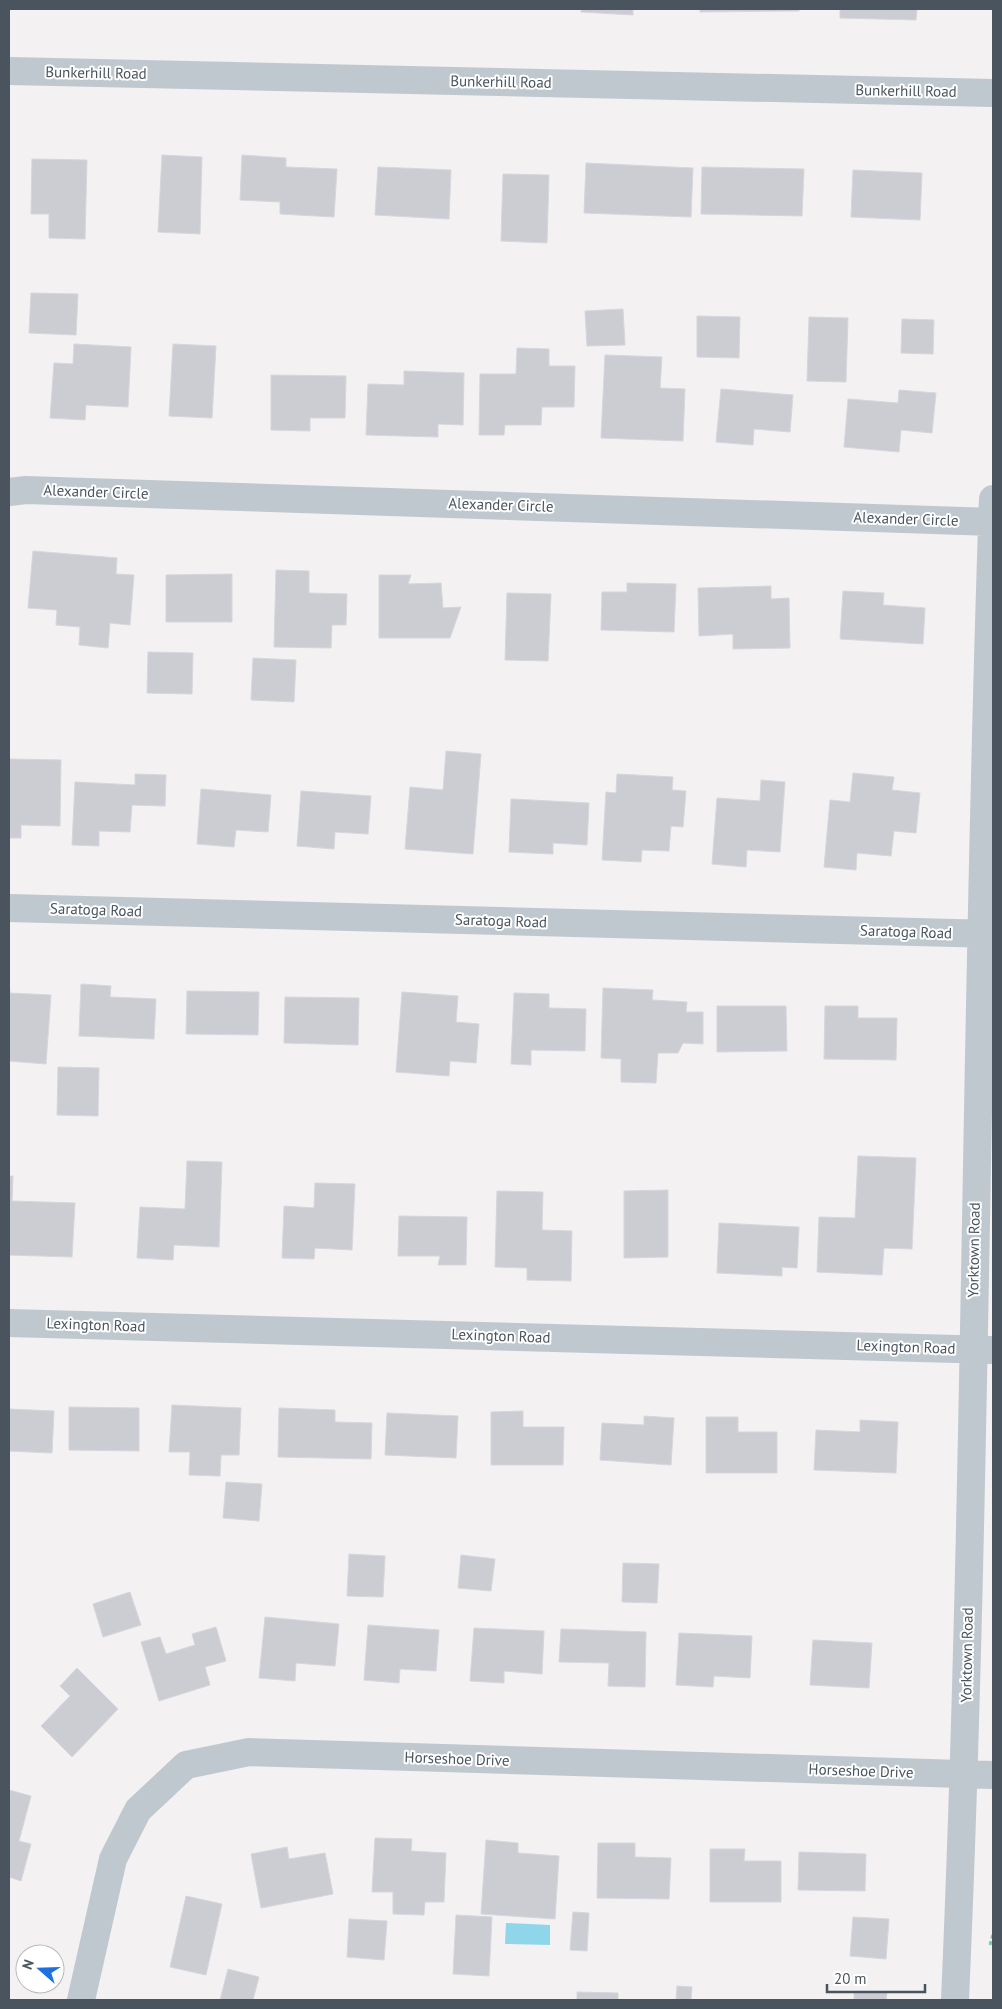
<svg xmlns="http://www.w3.org/2000/svg" width="1002" height="2009" viewBox="0 0 1002 2009" font-family="'PT Sans',sans-serif">
<style>
.water{fill:#90d6ea}
.building{fill:#cbcdd3;stroke:#d5d7dc}
.lines{fill:none;stroke-linecap:round;stroke-linejoin:round}
.path{stroke:#7acca6;stroke-width:3;stroke-dasharray:4 2.5;stroke-linecap:butt}
.minor{stroke:#bfc8cf;stroke-width:28}
.labels{text-anchor:middle;stroke-width:4;stroke-linejoin:round;paint-order:stroke}
.street-label{font-size:15px;fill:#49545e;stroke:#fff}
</style>
<rect width="100%" height="100%" fill="#f3f1f1"/>
<path class="water" d="M506,1923L550,1925V1945L505,1944Z"/>
<path class="building" d="M581,9H633V15L581,12Z
M700,9H799V11L700,12Z
M840,9H917L916,20L840,18Z
M162,155L202,157L200,234L158,232Z
M242,155L286,158V167L337,169L334,217L280,214V202L240,200Z
M32,159L87,160L85,239L49,238V214H31Z
M586,163L693,168L691,217L584,213Z
M378,167L451,170L449,219L375,215Z
M702,167L804,169L802,216L701,214Z
M853,170L922,173L920,220L851,217Z
M503,174L549,175L547,243L501,241Z
M31,293L78,294L76,335L29,333Z
M623,309L625,345L587,346L585,311Z
M697,316L740,317L739,358L697,357Z
M809,317L848,318L846,382L807,381Z
M902,319L934,320L933,354L901,353Z
M74,344L131,347L128,407L86,405L85,420L50,418L54,363L73,364Z
M173,344L216,346L212,418L169,416Z
M517,348L549,349V366H575L574,407H542L541,425H505L504,435H479L480,374H516Z
M605,355L662,357L660,388L685,389L683,441L601,438Z
M404,371L464,373L463,425L438,424V437L366,435L368,384L404,385Z
M271,375L346,376L345,418H310V431L271,430Z
M721,389L793,395L790,432L754,429L753,445L716,442Z
M899,390L936,393L932,433L901,430L899,452L844,447L848,399L898,403Z
M33,551L117,558L116,574L134,575L130,625L110,623L108,648L79,645L80,627L56,625L57,610L28,608Z
M276,570L309,571V593L347,594L346,625H332L331,648L274,647Z
M232,574V622H166V575Z
M379,575H411L408,584L441,583L443,608L461,607L450,638H379Z
M627,583L676,584L674,632L601,630L602,592H627Z
M771,586V599L789,598L790,648L733,649V634L699,636L698,588Z
M843,591L884,593L883,605L925,608L923,644L840,639Z
M507,593L551,594L548,661L505,660Z
M148,652L193,653L192,694L147,693Z
M253,658L296,660L294,702L251,700Z
M446,751L481,754L473,854L405,849L410,787L443,790Z
M9,759L61,760L60,826L21,825V838H9Z
M853,773L894,777L892,790L920,793L916,833L894,831L891,856L857,853L856,870L824,867L830,800L850,802Z
M135,774L166,775L165,806L132,805L130,832L99,831V846L72,845L75,782L135,785Z
M617,774L673,777L672,790L686,791L683,827L671,826L669,851L642,850L641,862L602,860L606,792L616,793Z
M761,780L785,782L780,852L747,850L746,867L712,864L717,798L760,801Z
M201,789L271,795L268,832L236,830L234,847L197,844Z
M301,791L371,796L368,834L335,832L334,849L297,846Z
M511,799L589,803L587,845L553,843V854L509,852Z
M9,983L10,993L51,995L46,1064L9,1061Z
M81,984L111,986L110,997L156,999L154,1039L79,1036Z
M603,988L653,990L652,1000L687,1002L686,1012H703V1044L683,1043L678,1053H658L656,1083L621,1082V1059L601,1058Z
M187,991L259,992L258,1035L186,1034Z
M402,992L458,996L456,1022L479,1024L476,1063L450,1061L449,1076L396,1072Z
M514,993L549,994V1008L586,1009L585,1051L531,1050V1065L511,1064Z
M285,997L359,998L358,1045L284,1043Z
M717,1006H786L787,1051L717,1052Z
M825,1006H858V1018H897L896,1060L824,1059Z
M58,1067L99,1068L98,1116L57,1115Z
M858,1156L916,1158L912,1249L884,1248L882,1275L817,1272L819,1217L855,1218Z
M187,1161L222,1162L219,1247L174,1245L173,1260L137,1258L140,1207L185,1209Z
M9,1176H13L12,1201L75,1203L72,1257L9,1255Z
M315,1183L355,1184L352,1250L315,1248L314,1259L282,1258L284,1206L314,1208Z
M668,1190V1257L624,1258V1191Z
M497,1191L543,1192L542,1230L572,1231L571,1281L527,1280V1268L495,1267Z
M399,1216L467,1217L466,1265H438L440,1256H398Z
M719,1223L799,1227L797,1268L782,1267V1276L717,1273Z
M172,1405L241,1408L239,1455H221L220,1476L189,1475L190,1452H169Z
M69,1407L139,1408V1451L69,1450Z
M279,1408L335,1410V1422L372,1423L371,1459L278,1457Z
M9,1409L54,1411L52,1453L9,1451V1460Z
M523,1411V1427H564L563,1465H491V1412Z
M387,1413L458,1416L456,1458L385,1455Z
M644,1416L674,1418L671,1465L600,1460L602,1423L644,1425Z
M706,1417H738V1432H777V1473H706Z
M860,1420L898,1422L896,1473L814,1470L816,1430L860,1432Z
M226,1482L262,1484L259,1521L223,1518Z
M349,1554L385,1556L383,1597L347,1596Z
M461,1555L495,1559L491,1591L458,1588Z
M623,1563L659,1564L657,1603L622,1602Z
M130,1592L141,1625L103,1637L93,1604Z
M265,1617L339,1624L335,1666L296,1663L295,1681L259,1678Z
M368,1625L439,1630L436,1671L400,1669L399,1683L364,1680Z
M216,1627L226,1661L205,1667L210,1685L159,1701L141,1642L160,1637L166,1654L195,1645L192,1634Z
M474,1628L544,1631L542,1674L504,1671V1683L470,1681Z
M561,1629L646,1632L645,1687L608,1686L609,1663L559,1662Z
M679,1633L752,1636L750,1678L714,1676L713,1687L676,1685Z
M813,1640L872,1643L869,1688L810,1685Z
M77,1668L118,1709L72,1757L41,1726L70,1696L60,1686Z
M9,1790L31,1796L19,1841L31,1844L21,1881L9,1877Z
M375,1838L412,1839L411,1851L446,1853L444,1902H425L424,1915L393,1914V1892H372Z
M486,1840L518,1843V1853L559,1856L555,1919L481,1914Z
M598,1843H635V1857L671,1858L669,1899L597,1898Z
M287,1847L289,1859L325,1853L333,1894L261,1908L251,1854Z
M710,1849H745L744,1861H781V1902H710Z
M799,1852L866,1854L865,1891L798,1890Z
M186,1896L222,1904L206,1975L170,1967Z
M573,1912L589,1913L587,1951L570,1950Z
M456,1915L492,1917L489,1976L453,1974Z
M853,1917L889,1919L886,1959L850,1956Z
M349,1919L387,1921L384,1960L347,1957Z
M228,1969L259,1977L253,2000H220Z
M677,1986L692,1987L691,2000H676Z
M577,1992L618,1993V2000H577Z
M854,1993H887L886,2000H854Z"/>
<g class="lines">
<path class="path" d="M990,1945L993,1934"/>
<path class="minor" d="M9,71L993,93
M9,492L26,490L993,522
M9,908L993,934
M9,1323L993,1350
M81,2000L113,1859L138,1810L186,1765L249,1752L993,1775
M955,2000C977,1500 975,999 993,499"/>
</g>
<g class="labels">
<g class="street-label">
<text transform="translate(96 73) rotate(1)" y="5">Bunkerhill Road</text>
<text transform="translate(501 82) rotate(1)" y="5">Bunkerhill Road</text>
<text transform="translate(906 91) rotate(1)" y="5">Bunkerhill Road</text>
<text transform="translate(96 492) rotate(2)" y="5">Alexander Circle</text>
<text transform="translate(501 505) rotate(2)" y="5">Alexander Circle</text>
<text transform="translate(906 519) rotate(2)" y="5">Alexander Circle</text>
<text transform="translate(96 910) rotate(2)" y="5">Saratoga Road</text>
<text transform="translate(501 921) rotate(2)" y="5">Saratoga Road</text>
<text transform="translate(906 932) rotate(2)" y="5">Saratoga Road</text>
<text transform="translate(974 1250) rotate(-89)" y="5">Yorktown Road</text>
<text transform="translate(96 1325) rotate(2)" y="5">Lexington Road</text>
<text transform="translate(501 1336) rotate(2)" y="5">Lexington Road</text>
<text transform="translate(906 1347) rotate(2)" y="5">Lexington Road</text>
<text transform="translate(967 1655) rotate(-89)" y="5">Yorktown Road</text>
<text transform="translate(457 1759) rotate(2)" y="5">Horseshoe Drive</text>
<text transform="translate(861 1771) rotate(2)" y="5">Horseshoe Drive</text>
</g>
</g>
<rect width="1002" height="2009" fill="none" stroke="#49545e" stroke-width="20"/>
<g transform="translate(40 1969) rotate(290)"><circle r="24" fill="#ffffff" stroke="#b6bbbf"/>
<path d="M0-4L9 19L0 12L-9 19Z" fill="#1e6fe0"/>
<text y="-8" font-size="14" font-weight="bold" text-anchor="middle" fill="#49545e">N</text>
</g>
<path d="M827 1984v8h98v-8" fill="none" stroke="#49545e" stroke-width="2.5"/>
<text x="834" y="1984" font-size="15" fill="#49545e" stroke="#ffffff" stroke-width="4" paint-order="stroke">20 m</text>
</svg>
